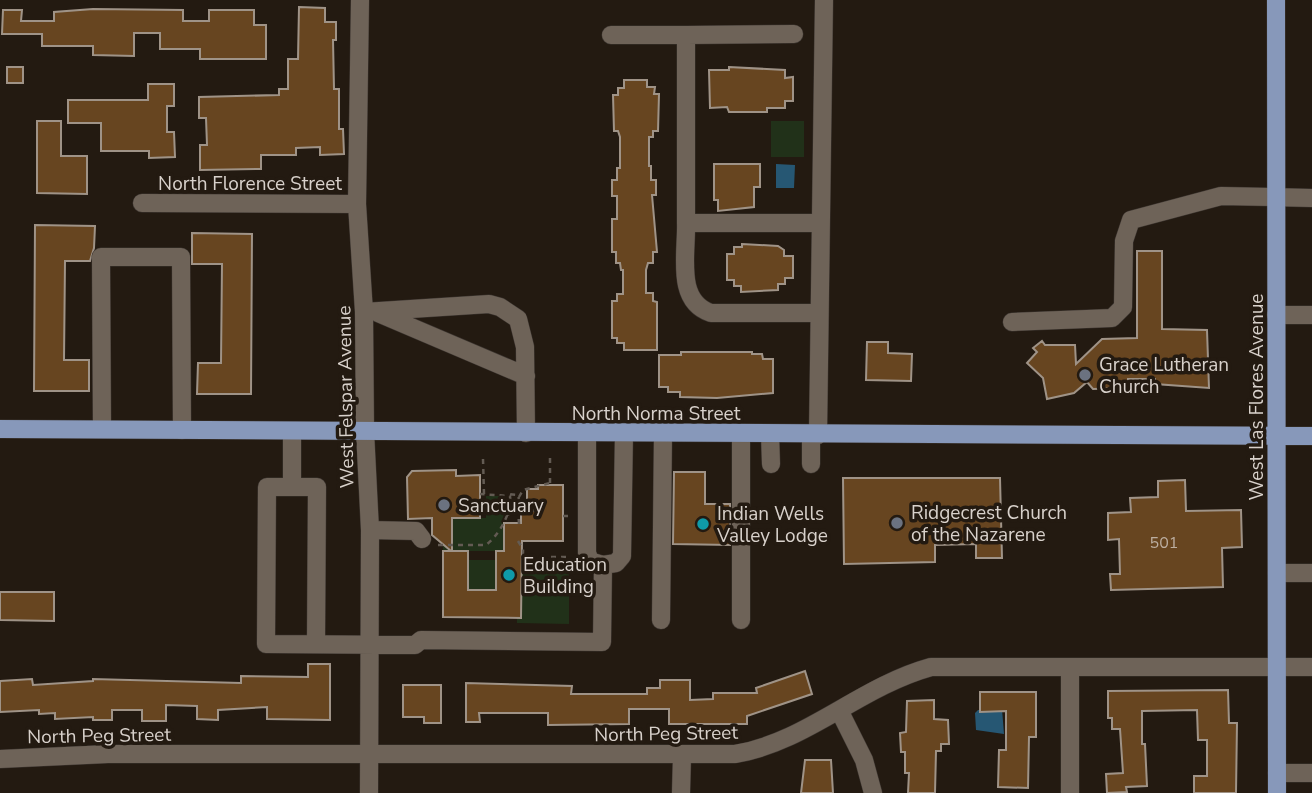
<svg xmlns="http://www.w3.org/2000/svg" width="1312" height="793" viewBox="0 0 1312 793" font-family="'Nunito Sans',sans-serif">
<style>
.green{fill:#213119}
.water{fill:#265773}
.building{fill:#674520;stroke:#9f9387;stroke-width:2}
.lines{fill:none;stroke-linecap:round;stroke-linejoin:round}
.minor-casing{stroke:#3d3631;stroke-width:19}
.major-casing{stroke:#3d3631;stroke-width:19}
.path{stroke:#635b53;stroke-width:2.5;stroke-dasharray:5 5;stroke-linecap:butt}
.minor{stroke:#6e6358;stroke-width:18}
.major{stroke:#8798ba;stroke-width:18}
.worship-dot{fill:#6b7280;stroke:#231a11;stroke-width:2.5}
.culture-dot{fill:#0f9aa8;stroke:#231a11;stroke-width:2.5}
.labels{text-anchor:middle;stroke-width:7;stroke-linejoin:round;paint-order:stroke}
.number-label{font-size:16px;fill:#bcaea0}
.street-label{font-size:19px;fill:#d8d1cb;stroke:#231a11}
.poi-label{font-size:19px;fill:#d8d1cb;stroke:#231a11;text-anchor:start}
</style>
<rect width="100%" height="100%" fill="#231a11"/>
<path class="green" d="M771,121H804V157H771Z
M486,496H503L509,503L501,522L504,524V551H443V539L452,518H486Z
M521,559H562V573H569V624L517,623V618L521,617Z
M468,560H496V590H468Z"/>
<path class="water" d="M776,164L795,165L794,188H776Z
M1002,709L1004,734L976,730L975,713L978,710Z"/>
<path class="building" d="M299,7L325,8V22H336V40H333L334,89H339V129H343L344,154L320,155V147L296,148V155H261V169L200,170V145H207L206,118H199V97L279,95V89H288V59H298Z
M93,9L183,10V21H209V10H254V25H266V59H200V49H160V33H134V56L93,55V46H42V34H2L3,10H22L21,21H54V12Z
M7,67H23V83H7Z
M729,67L785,70V78L793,77V101H785V108H767V112H729L727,107L710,108L709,70H729Z
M624,80H647V87H655L654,94H659L658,131H653V137H649V166H651V180H656V195H652L657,252H653V263H648L646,270V293H653V301L657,302V350H624V343H617V338H612V301H617V294H623V270H621L620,263H616V252H612V219H617V196H612V180H617V168H620V137L618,131H614L613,95H618V88H624Z
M148,84H174V106H167V132H174L175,157L149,158V151H101V123H68V100H148Z
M37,121H61V156H87V194L37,193Z
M714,164H760V187H754V207L718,211V200H714Z
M35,225L95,226L94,248L90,261H65L64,360H89V391H34Z
M192,233L252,234L251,394H197L198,363H221L222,264H192Z
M742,244L778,246L784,250V256H793V278H785V284H778V290L741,292V286H734V280H727V254H734V247H742Z
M1137,251H1162V329L1207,330L1209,388L1155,384V379H1128V388L1093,389L1087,382L1074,393L1047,399L1043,378L1027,363L1037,352L1033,348L1042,341L1045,345H1075L1076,364L1102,339L1137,338Z
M867,342H888V353L912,354L911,381L866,380Z
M681,352H752V354H762L763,359H773V393L717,398L680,397V392H668V387H659V355H681Z
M456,470V476L480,475V518H452V551H468V590H496V551H504V523H521V512H527V489H538V485H563V541H522L521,618L443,617V551H451L432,535V518L408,519L407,477L412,471Z
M674,472H705V504H730V545L673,544Z
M843,478H1000L1002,558H976V544L935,545V562L844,564Z
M1185,480L1186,511L1241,510L1242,547L1222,548L1223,587L1111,590L1110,574H1120L1119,539L1108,540V513L1131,512L1130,498L1158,497V481Z
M0,592H54V621L0,620Z
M308,664H330V720L267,719V707L218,710V720L197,719V706L166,705V721H142V710H112V720H93V717L55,719V713L39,714V710L0,712V681L32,679L33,685L93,681V679L241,683V676L308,677Z
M805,671L812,694L747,716V724H669V709H629V724L548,725V713H479L480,722H466V683L572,686L571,694H647V688H660V680H690V700L713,699V693H757L756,688Z
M403,685H441V723H424V717H403Z
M1228,690L1229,723H1237L1236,793H1194V776H1207V740H1198L1197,710L1142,711V744H1145L1147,786L1126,787L1127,792L1107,793L1106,774L1123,773L1120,729H1112V718H1108V691Z
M980,692H1036V737H1029L1028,788L998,787L999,750H1006V711L980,712Z
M934,700V719L948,720L949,744H941V751H936L935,793H908L909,773H905V752H901L900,733L906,732L907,701Z
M805,760H831L833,793H801Z"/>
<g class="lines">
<defs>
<path id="minor" d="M360,0L357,204L364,312L365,431L370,530L369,793
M794,34L686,35V223H820
M611,35H686
M142,203L357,204
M686,223C687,254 675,301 711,313H819
M364,312L489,304L500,307L518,319L525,347L526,433
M378,313L526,376
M1276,315H1312
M1012,322L1112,318L1123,307L1124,241L1131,220L1221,196L1312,198
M102,429L101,257H181L182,430
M587,433V553L590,561L603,565L616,563L622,556L624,433
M741,434V620
M770,434L771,464
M818,435L824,0
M811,464V435
M292,487V431
M370,530L416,531L422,539
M1277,573H1312
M661,620L663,434
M316,644L317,487H267L266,644L415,645L421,640L602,642L603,565
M839,710L864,760L873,793
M0,759L108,754H735C807,742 859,687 931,667H1312
M1277,773H1312
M681,793L682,756
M1070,793V668"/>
<path id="major" d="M1276,0L1277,793
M0,429L1312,436"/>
</defs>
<use href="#minor" class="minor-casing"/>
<use href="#major" class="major-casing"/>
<path class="path" d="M550,458V485
M483,459L484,494
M519,497L523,490L550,483
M534,512V508H538
M507,515L516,511L520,504L518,495L508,494
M563,516H569
M519,524L518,508H534
M518,541L523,549V557
M438,545H486C499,535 512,513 510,496L480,494
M521,557H569"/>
<use href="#minor" class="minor"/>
<use href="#major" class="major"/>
</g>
<g class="worship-dot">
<circle cx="1085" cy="375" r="7"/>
<circle cx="444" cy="505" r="7"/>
<circle cx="897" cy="523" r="7"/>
</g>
<g class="culture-dot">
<circle cx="703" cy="524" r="7"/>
<circle cx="509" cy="575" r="7"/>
</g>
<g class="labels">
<g class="number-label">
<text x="1164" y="548">501</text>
</g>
<g class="street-label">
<text x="250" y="190">North Florence Street</text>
<text transform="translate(345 397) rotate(-91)" y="7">West Felspar Avenue</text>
<text transform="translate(1256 397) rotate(-90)" y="7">West Las Flores Avenue</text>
<text x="656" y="420">North Norma Street</text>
<text transform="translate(666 733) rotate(-1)" y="7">North Peg Street</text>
<text transform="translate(99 735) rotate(-1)" y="7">North Peg Street</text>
</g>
<g class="poi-label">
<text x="1099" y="371">Grace Lutheran<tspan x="1099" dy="22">Church</tspan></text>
<text x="458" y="512">Sanctuary</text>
<text x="911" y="519">Ridgecrest Church<tspan x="911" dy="22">of the Nazarene</tspan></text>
<text x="717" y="520">Indian Wells<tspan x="717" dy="22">Valley Lodge</tspan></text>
<text x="523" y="571">Education<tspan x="523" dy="22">Building</tspan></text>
</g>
</g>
</svg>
